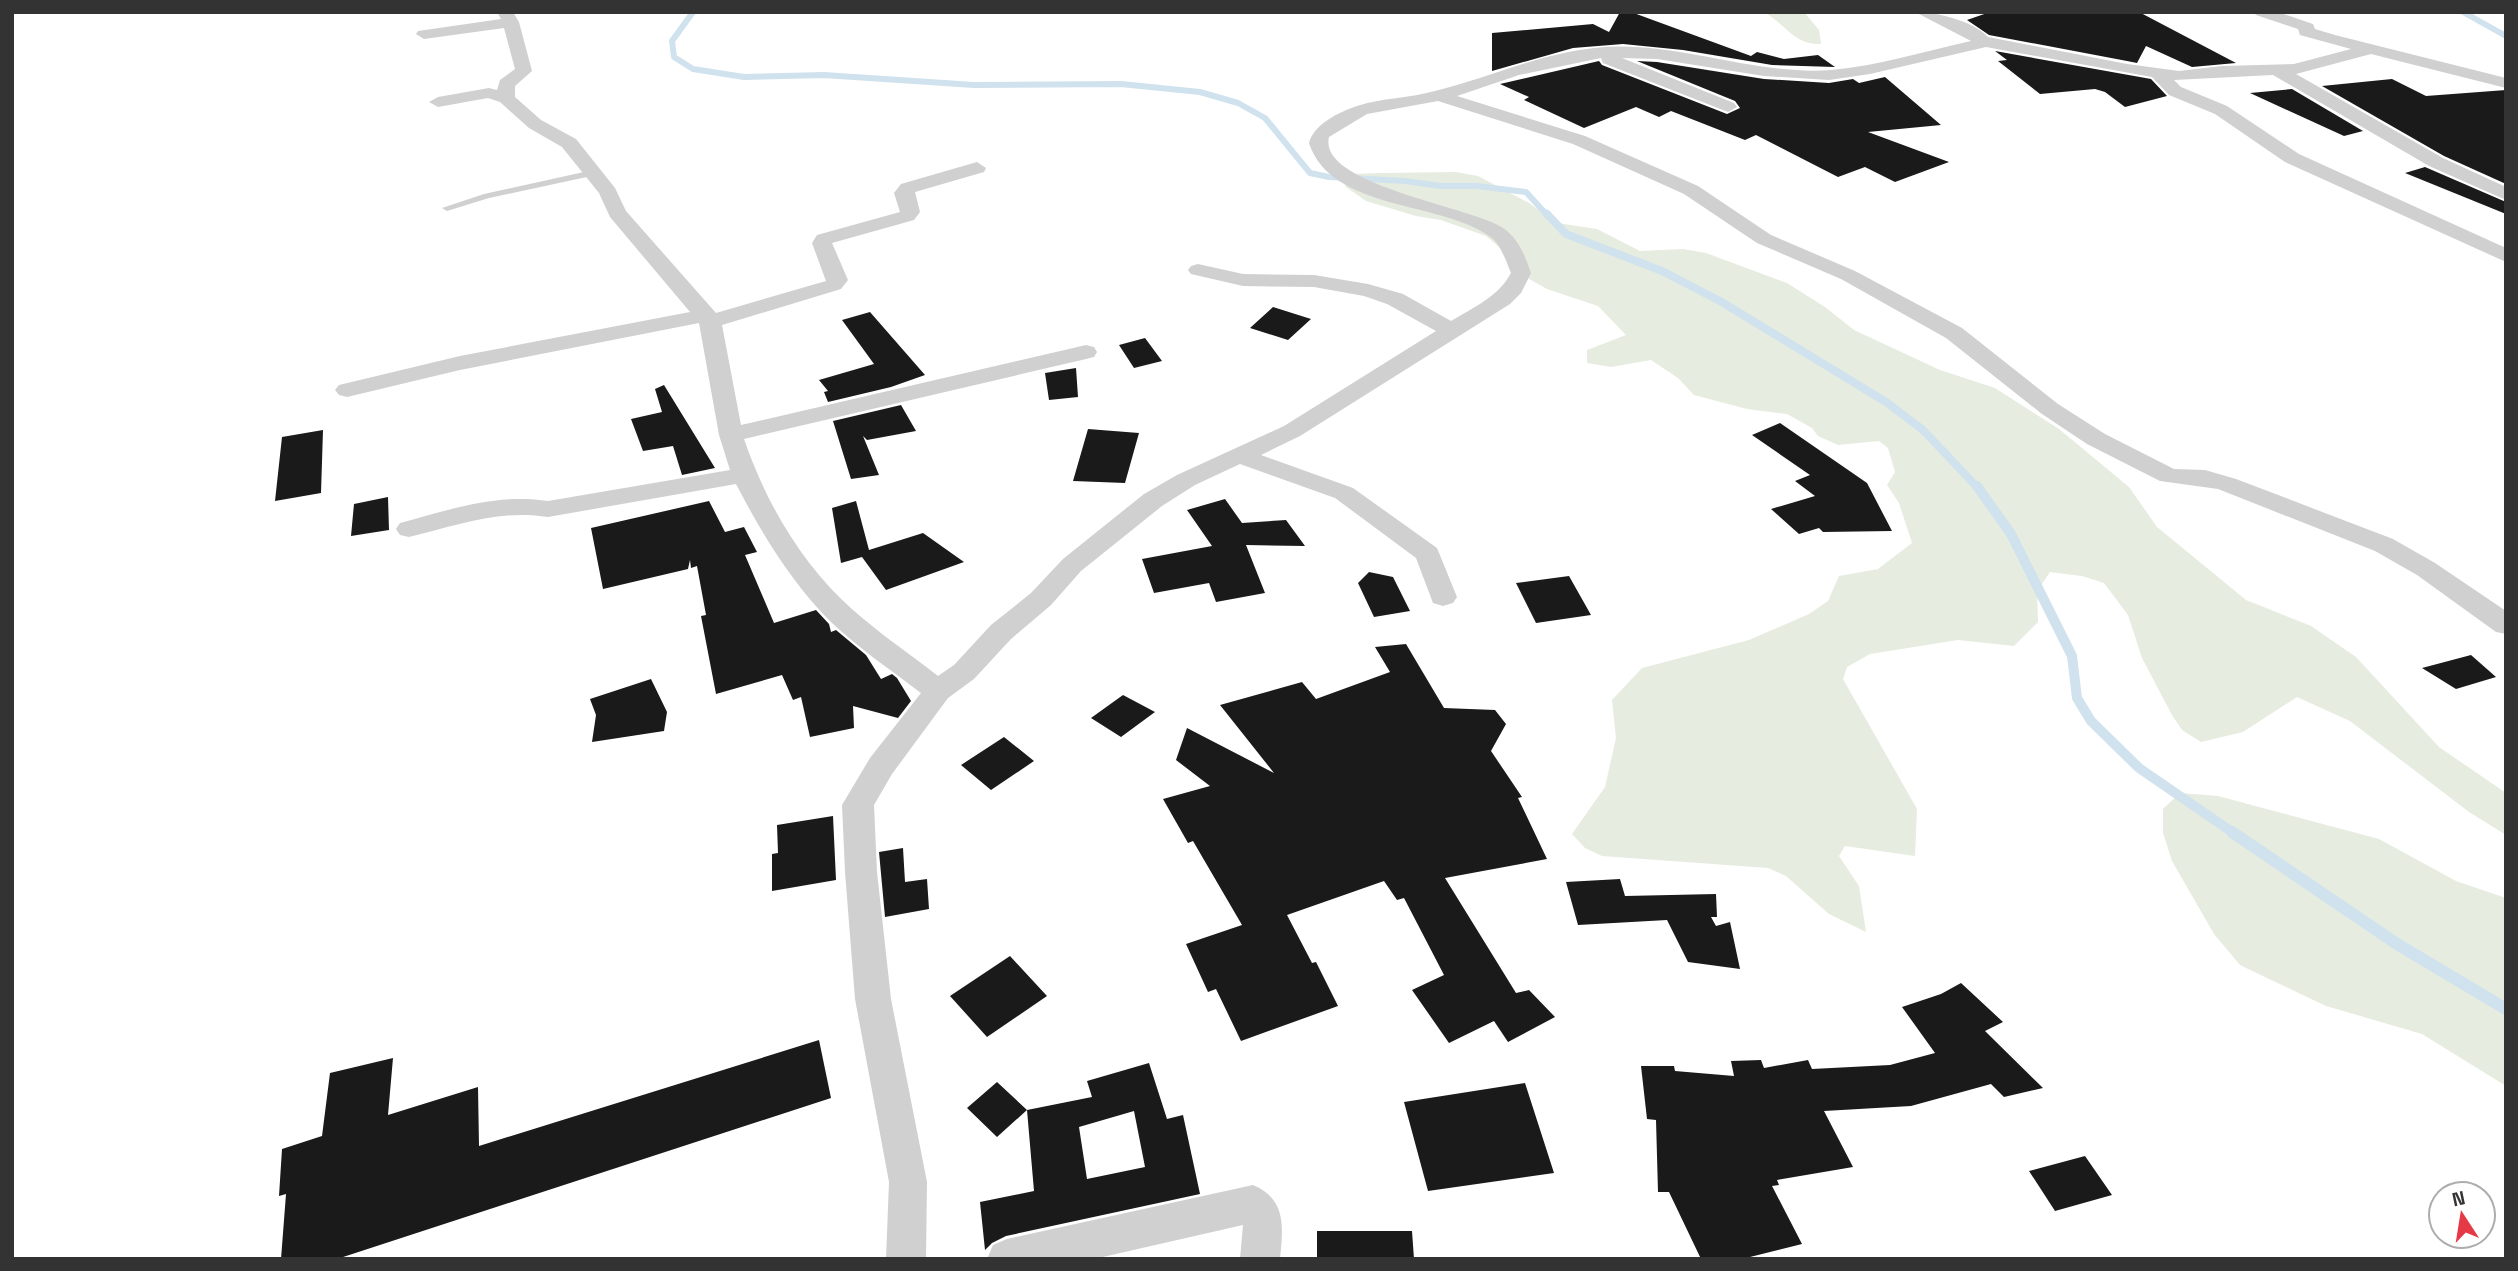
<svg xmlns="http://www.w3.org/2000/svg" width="2518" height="1271" viewBox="0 0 2518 1271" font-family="'Space Grotesk',sans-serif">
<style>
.green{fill:#e6ecdf}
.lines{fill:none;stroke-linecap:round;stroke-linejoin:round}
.stream-far3{stroke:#cfe2ee;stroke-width:6}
.stream-far2{stroke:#cfe2ee;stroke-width:8}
.stream-far1{stroke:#cfe2ee;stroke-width:10}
.stream{stroke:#cfe2ee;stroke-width:12}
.building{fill:#1a1a1a;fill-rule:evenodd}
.service{fill:#d0d0d0;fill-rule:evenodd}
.minor{fill:#d0d0d0;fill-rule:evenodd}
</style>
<rect width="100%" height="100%" fill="#fff"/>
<path class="green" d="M1764,12H1804L1819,30L1821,44C1795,45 1786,25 1764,12Z
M1456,172L1478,176L1529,203L1557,223L1597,229L1640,251L1683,249L1706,253L1787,283L1825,307L1854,330L1940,370L1995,388L2059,429L2129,487L2157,527L2246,600L2311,626L2356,657L2439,747L2506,793V835L2469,812L2350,721L2297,697L2243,732L2201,742L2182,730L2172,715L2142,658L2128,615L2104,583L2082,576L2050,572L2037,591L2038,622L2014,646L1958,640L1870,654L1847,667L1843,679L1917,809L1915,856L1845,846L1839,856L1859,886L1866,932L1829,914L1786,876L1768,868L1602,856L1585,848L1572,834L1605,787L1616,738L1612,700L1642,668L1749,640L1809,614L1828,601L1839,576L1878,569L1912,543L1899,503L1887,485L1895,472L1888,448L1879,441L1838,445L1818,436L1812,428L1787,414L1747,409L1694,395L1678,378L1651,360L1611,367L1587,363V350L1626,335L1598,306L1547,289L1510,268L1499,247L1486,236L1441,220L1416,216L1366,201L1346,187L1343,178L1350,174L1381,173Z
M2180,793L2218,796L2379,839L2456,881L2506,898V1086L2422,1034L2326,1006L2240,965L2214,934L2172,861L2163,833V809Z"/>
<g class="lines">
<path class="stream-far3" d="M693,12L672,41L674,57L693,69L744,77L824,75L974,85L1121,84L1200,92L1238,103L1265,118L1310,173L1329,177L1405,181L1441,186H1477L1526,192L1548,216
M2463,12L2506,36"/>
<path class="stream-far2" d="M1547,214L1566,234L1662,271L1720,301L1886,402L1923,430L1978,488"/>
<path class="stream-far1" d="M1977,486L2011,534L2072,656L2077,698L2091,721L2139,768L2235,834"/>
<path class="stream" d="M2232,832L2397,944L2506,1009"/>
</g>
<path class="building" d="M1620,12H1631L1751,56L1757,52L1784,59L1818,55L1835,67L1772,65L1683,50L1623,44L1573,48L1492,71V33L1593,24L1609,32Z
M1990,12H2139L2236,63L2192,67L2146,46L2137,63L2127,61L1989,35L1967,20Z
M1995,51L2151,79L2167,96L2125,107L2105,92L2095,89L2040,94L1998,61L2007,60Z
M1599,61L1602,65L1727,114L1740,108L1735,101L1637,61L1657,62L1764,79L1829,83L1853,79L1859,83L1885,77L1941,125L1868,132L1949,162L1895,182L1865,167L1838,177L1756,135L1745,140L1671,111L1659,117L1636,107L1584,128L1524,100L1529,97L1500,84Z
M2392,79L2426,96L2506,90V184L2444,156L2322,86Z
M2292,89L2363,131L2344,136L2250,93Z
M2425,167L2506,202V214L2405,173Z
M1273,307L1311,319L1288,340L1250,328Z
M870,312L925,375L891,387L828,402L824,392L828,391L819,380L874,364L842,320Z
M1145,338L1162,361L1134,368L1119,345Z
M1076,368L1078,397L1049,400L1045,373Z
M664,385L715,468L682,475L673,446L643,451L631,419L662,412L655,389Z
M901,405L916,431L867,440L863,436L879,475L851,479L833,421Z
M1780,423L1867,483L1892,531L1823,532L1819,528L1799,534L1771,509L1815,496L1795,481L1810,475L1752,435Z
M1088,429L1139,433L1125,483L1073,481Z
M323,430L321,493L275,501L282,437Z
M388,497L389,530L351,536L354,504Z
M1225,499L1242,523L1286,520L1305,546L1246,545L1265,593L1216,602L1209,583L1154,593L1142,559L1212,546L1187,510Z
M709,501L725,532L744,527L757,552L745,555L774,623L816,610L829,624L831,632L836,630L866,655L881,679L892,674L897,678L911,701L898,718L853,706L854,728L810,737L801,697L793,700L782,675L716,694L701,616L706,615L697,566L691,568L690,560L688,569L603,589L591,528Z
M856,501L869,550L923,533L964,562L886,590L862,557L841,563L832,508Z
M1369,572L1393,577L1410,611L1374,617L1358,583Z
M1569,576L1591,615L1536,623L1516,583Z
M1406,644L1444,708L1495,710L1506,724L1491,751L1522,797L1518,798L1547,859L1445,878L1516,993L1529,990L1555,1017L1508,1042L1494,1021L1449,1043L1412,990L1444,975L1404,898L1397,900L1384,881L1287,915L1312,963L1316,962L1338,1006L1241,1041L1216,989L1208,992L1186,944L1242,925L1193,841L1188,843L1163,799L1210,786L1176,760L1187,728L1274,773L1220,705L1302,682L1316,699L1390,672L1375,647Z
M2471,655L2496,677L2456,689L2422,668Z
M651,679L667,712L664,731L592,742L596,715L590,699Z
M1123,695L1155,712L1121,737L1091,718Z
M1004,737L1034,761L991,790L961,765Z
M833,816L836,880L772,891V854L778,853L777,825Z
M903,848L905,882L927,879L929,909L885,917L879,852Z
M1620,879L1625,896L1716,894L1717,917H1711L1716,926L1730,922L1740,969L1688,962L1667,920L1578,925L1566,882Z
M1010,956L1047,996L987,1037L950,996Z
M1961,983L2003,1022L1985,1031L2043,1088L2004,1097L1991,1084L1911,1106L1824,1111L1853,1167L1777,1180L1779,1185L1772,1186L1802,1244L1742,1259H1701L1669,1192H1658L1656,1120L1647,1119L1641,1066H1674L1675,1071L1734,1076L1731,1061L1761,1060L1764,1068L1808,1060L1812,1069L1890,1065L1935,1053L1902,1007L1941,994Z
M819,1040L831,1098L337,1259H281L286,1194L279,1196L282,1149L322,1136L330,1073L393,1058L388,1115L478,1087L479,1146Z
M1149,1063L1167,1119L1183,1115L1200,1194L1006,1236L992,1243L985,1250L980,1202L1034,1191L1027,1110L1092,1097L1087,1081ZM1134,1111L1145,1167L1087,1179L1079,1127Z
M997,1082L1027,1110L997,1137L967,1108Z
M1525,1083L1554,1173L1428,1191L1404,1102Z
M2085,1156L2112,1195L2055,1211L2029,1171Z
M1317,1231H1412L1414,1259H1317Z"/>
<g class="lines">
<path class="service" d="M593,170L596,171V175L489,198L447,211L442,208L484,194Z"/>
<path class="minor" d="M497,12H513L519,22L532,71L515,86V97L541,120L576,139L615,188L626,211L716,313L826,281L812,243L817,235L900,212L894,193L901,184L977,162L986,168L984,172L915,192L920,212L914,220L832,243L848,280L841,289L722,325L741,425L1086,345L1094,347L1097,352L1094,357L1086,359L744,439C766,503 802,565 853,610C880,634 910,654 938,676L954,665L991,625L1031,593L1063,559L1144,494L1177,475L1284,426L1436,331L1387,304L1364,296L1314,287L1243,286L1191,274L1188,270L1191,266L1198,264L1243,274L1314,275L1368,284L1403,294L1451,321C1474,307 1498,297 1511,273C1505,259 1502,245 1489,236C1441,201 1331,211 1309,143C1314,124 1339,112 1357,106C1382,98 1410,98 1435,91C1488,78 1539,54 1594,48C1673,39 1751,76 1831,70C1878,66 1925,51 1971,41L1915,12C1937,12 1973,21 1988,37L2127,64L2179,71L2222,66L2294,64L2351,49L2300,35L2298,29L2256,15L2254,12H2278L2313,24L2315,29L2335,35L2506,78V88L2371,54L2296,74L2443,158L2506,187V200L2429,166L2273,75L2174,80L2181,87L2227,106L2299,154L2506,248V262L2285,162L2215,114L2169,95L2152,77L1986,47L1870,74L1829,80L1764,76L1657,59L1622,58L1734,103L1737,107L1728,112L1603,63L1601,58L1519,75L1457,96L1585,136L1698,186L1771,235L1855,271L1962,328L2058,404L2105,434L2174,469L2205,470L2236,479L2393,539L2435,563L2506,611V634L2496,632L2417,575L2375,551L2218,489L2160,481L2087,444L2042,414L1946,338L1841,279L1757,243L1684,194L1573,144L1438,101L1367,114L1329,137C1317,185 1474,207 1503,228C1519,239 1525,256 1531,273L1521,293L1510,304L1300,436L1261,455L1353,488L1437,548L1457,597L1453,603L1443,606L1433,603L1416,558L1335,498L1240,464L1195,485L1162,506L1081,571L1051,605L1011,639L974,679L948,698L892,774L874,805L877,872L891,999L927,1182L926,1259H886L889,1182L855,999L845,872L842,805L870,758L921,693C891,670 858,648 831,622C791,582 762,534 736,484L548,517C499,509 456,526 409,537L400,535L396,529L400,523C449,510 497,493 548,501L730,470L719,435L699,323L460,370L347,397L339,395L335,390L339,385L460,356L690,312L610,217L599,193L562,147L529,128L500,102L488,98L438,107L429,102L438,97L489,88L497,90L500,80L515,69L504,28L424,39L416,34L418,31L501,19Z
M1253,1185C1287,1199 1283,1228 1280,1259H1240L1243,1225L1094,1259H987L993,1245L1007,1239Z"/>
</g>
<rect width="2518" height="1271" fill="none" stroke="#333333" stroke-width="28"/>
<g transform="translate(2462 1215) rotate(348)"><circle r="33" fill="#ffffff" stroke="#adadad" stroke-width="2"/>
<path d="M0-5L12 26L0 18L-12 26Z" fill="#e63946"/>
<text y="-10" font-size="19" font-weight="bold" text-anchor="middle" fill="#333333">N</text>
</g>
</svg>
